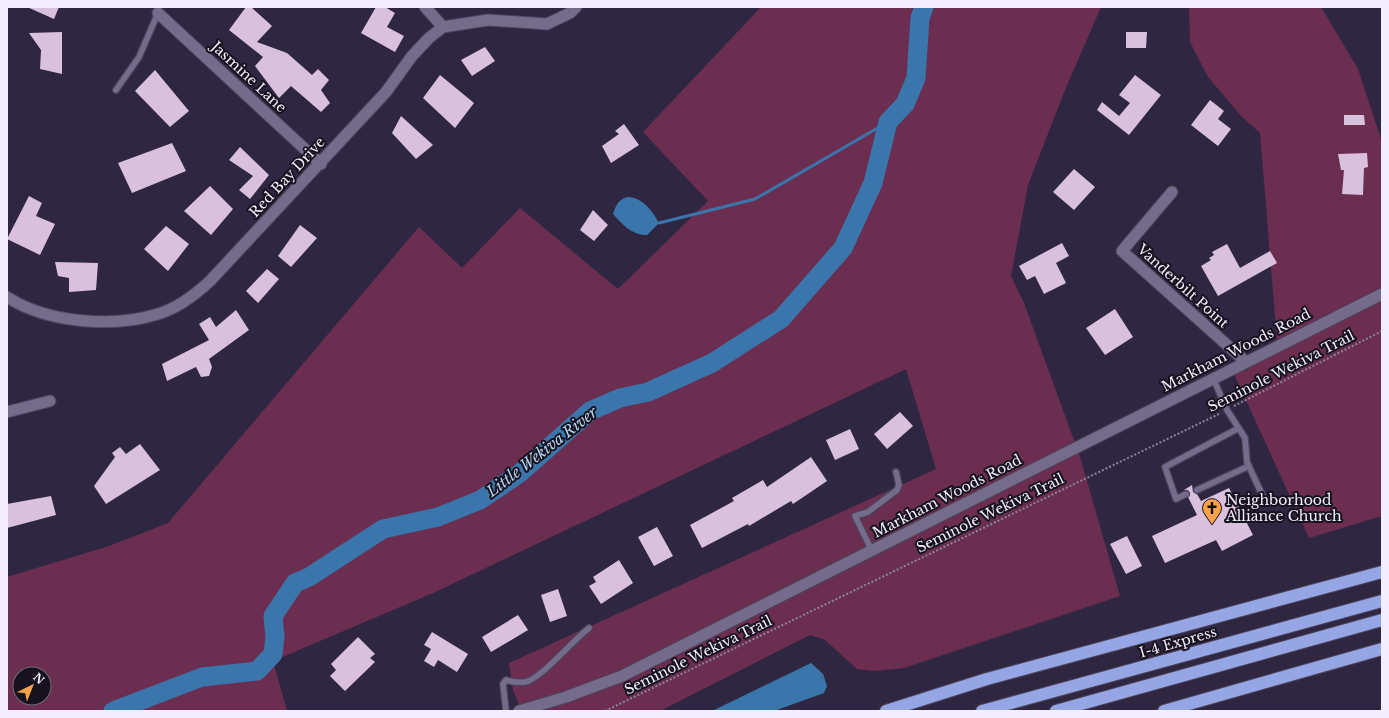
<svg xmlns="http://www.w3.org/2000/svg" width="1389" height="718" viewBox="0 0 1389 718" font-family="'Libre Baskerville',serif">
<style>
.green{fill:#6b2e50;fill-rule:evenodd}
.water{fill:#3a76ab}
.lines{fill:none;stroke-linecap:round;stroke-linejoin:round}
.stream{stroke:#3a76ab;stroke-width:3}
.river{stroke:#3a76ab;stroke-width:19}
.building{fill:#d9c0dc}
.service-casing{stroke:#4c445b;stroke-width:8}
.minor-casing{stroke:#4c445b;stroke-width:13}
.secondary-casing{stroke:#4c445b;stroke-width:13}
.motorway-casing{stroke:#4c445b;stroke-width:14}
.path{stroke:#8b849b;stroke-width:2;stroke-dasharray:2 2;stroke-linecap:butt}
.service{stroke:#746c8a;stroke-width:5.5}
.minor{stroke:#746c8a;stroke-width:11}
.secondary{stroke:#746c8a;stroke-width:11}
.motorway{stroke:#96a6e5;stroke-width:12}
.labels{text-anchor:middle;stroke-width:4;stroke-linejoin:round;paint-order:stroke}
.street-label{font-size:14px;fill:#f2edff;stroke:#16121e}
.poi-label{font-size:14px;fill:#f2edff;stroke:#16121e;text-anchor:start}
.water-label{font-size:15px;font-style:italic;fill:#b7d6f4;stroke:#16121e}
</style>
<rect width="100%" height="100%" fill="#2f2741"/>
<path class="green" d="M761,7H1101L1065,90L1028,185L1011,276L1024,303L1075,443L620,671L565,692L519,705L513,690L509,663L936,469L906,369L433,593L273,661L287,711H7V577L109,546L168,523L419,227L462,268L520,208L618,289L708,201L643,132ZM20,674H44V698H20Z
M1189,7H1321L1358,69L1382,142V288L1277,341L1260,133L1242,117L1208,77L1190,42Z
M1382,300V516L1309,538L1234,374L1244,369L1246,371L1249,367Z
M1079,453L1120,596L904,668L874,671L857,669L825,640L810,635L660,711H543L624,681Z"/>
<path class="water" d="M627,197C642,197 652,210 659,223L647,235C633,236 622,224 613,214C616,205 618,200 627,197Z
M811,663L823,674L827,686L824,693L774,711H712Z"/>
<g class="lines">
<path class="stream" d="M659,223L755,199L888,122"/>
<path class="river" d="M113,711L202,677L257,671L273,654L275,637L273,616L295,583L309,577L383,529L438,517L480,500L520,473L590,411L620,398L648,392L712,363L781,319L843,248L873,183L888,122L905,104L916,78L920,18L924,7"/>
</g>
<path class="building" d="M27,7H59L54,19Z
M246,7H251L272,26L257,42L287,53L312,75L318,69L329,80L321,90L330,103L321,112L291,86L279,98L255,66L263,57L229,30Z
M376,7H385L395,13L387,27L404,36L395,52L361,33Z
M62,32V74L40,69L41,50L29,33Z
M1126,32H1147L1146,48H1126Z
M485,47L495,61L472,76L461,60Z
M155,70L189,111L170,127L135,91Z
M440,75L474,103L455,128L423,98Z
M1135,75L1161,95L1129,135L1097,110L1102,102L1119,116L1130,103L1119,95Z
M1210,100L1224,111L1218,119L1231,129L1218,146L1191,125Z
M1344,115H1364L1365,125H1344Z
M401,116L433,145L416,159L392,133Z
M624,124L639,145L611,163L602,146L619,134L615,131Z
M172,143L186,171L132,193L118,163Z
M240,147L269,175L250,199L239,190L253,176L229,160Z
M1367,153L1368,167L1364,168L1363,195L1342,194L1344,170H1341L1338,154Z
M1074,169L1095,187L1074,210L1053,192Z
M210,186L233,209L211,235L184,211Z
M29,196L42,203L36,216L55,224L40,255L7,239Z
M593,210L608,225L594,241L580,230Z
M300,225L317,238L291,267L278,256Z
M166,226L189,244L168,271L144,249Z
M1062,243L1069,256L1056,263L1066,283L1044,294L1035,276L1027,280L1019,266Z
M1227,244L1240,268L1270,251L1277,263L1218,296L1201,266L1211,260L1209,258L1214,255L1212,252Z
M55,262L98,263L96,290L69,292V278L58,276Z
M267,269L279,279L258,303L246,291Z
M1115,309L1133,337L1105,355L1086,328Z
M236,310L249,330L209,359L212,367L209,376L201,377L196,367L167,381L162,364L209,340L199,324L210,317L216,327Z
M900,412L913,426L887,449L874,434Z
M850,429L859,449L835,460L826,440Z
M140,444L160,470L106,504L94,486L115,457L112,453L120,447L126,454Z
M811,457L827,481L793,504L791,501L749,526L748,524L702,548L690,525L734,501L732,498L763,480L767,487Z
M1192,485L1193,492L1197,494L1201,501L1229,488L1253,535L1222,551L1216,540L1165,563L1152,536L1197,515L1188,497L1190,492L1184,490Z
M51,496L56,515L7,528V504Z
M657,527L673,556L654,566L638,537Z
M1127,536L1142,566L1126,574L1110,544Z
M619,560L633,583L601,604L589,586L596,582L593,577Z
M558,589L567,616L550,622L541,595Z
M518,615L528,630L491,652L482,637Z
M432,632L468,654L457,672L438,660L434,667L424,661L431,649L424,645Z
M358,637L375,654L370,658L375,662L345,691L330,676L336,670L331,664Z"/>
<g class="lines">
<defs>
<path id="service" d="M116,90L139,57L158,13
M1213,378L1227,410L1245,438L1247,462L1265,501
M1197,490L1249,466
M1186,494L1176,499L1165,467L1239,428
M872,551L855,516L868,512L897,490L899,485L896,472
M506,711L503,684L506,680C513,682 519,683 525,682C540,680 574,639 589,628"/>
<path id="minor" d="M425,7L443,27
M158,13L321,164
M1172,192L1122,251L1246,362
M7,297C47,323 113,328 158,314C178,308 195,295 210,281L386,92L412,56L429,38L443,27L488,20L547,24L570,13L576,7
M7,412L50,401"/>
<path id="secondary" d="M519,711L566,697L622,676L1382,294"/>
<path id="motorway" d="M886,711L987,679L1382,572
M982,711L1382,601
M1056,711L1382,620
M1164,711L1382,649"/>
</defs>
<use href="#service" class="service-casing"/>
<use href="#minor" class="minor-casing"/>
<use href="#secondary" class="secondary-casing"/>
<use href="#motorway" class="motorway-casing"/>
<path class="path" d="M1234,406L1382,331
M605,711L1221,413"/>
<use href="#service" class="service"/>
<use href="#minor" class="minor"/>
<use href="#secondary" class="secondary"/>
<use href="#motorway" class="motorway"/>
</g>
<defs>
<symbol id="church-pin" viewBox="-11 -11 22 30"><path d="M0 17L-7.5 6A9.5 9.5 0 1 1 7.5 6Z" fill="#f7a149" stroke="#16121e"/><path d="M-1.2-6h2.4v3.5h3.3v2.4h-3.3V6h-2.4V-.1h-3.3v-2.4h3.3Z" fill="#111"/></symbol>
</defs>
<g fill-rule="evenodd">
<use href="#church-pin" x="1201" y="497" width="22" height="30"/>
</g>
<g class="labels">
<g class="street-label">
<text transform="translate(249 77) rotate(43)" y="5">Jasmine Lane</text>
<text transform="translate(287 177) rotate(-47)" y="5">Red Bay Drive</text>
<text transform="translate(1183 286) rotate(42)" y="5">Vanderbilt Point</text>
<text transform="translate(1236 350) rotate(-27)" y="5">Markham Woods Road</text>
<text transform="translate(1281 371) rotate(-27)" y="5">Seminole Wekiva Trail</text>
<text transform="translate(947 496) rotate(-27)" y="5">Markham Woods Road</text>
<text transform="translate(990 513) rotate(-26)" y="5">Seminole Wekiva Trail</text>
<text transform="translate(1178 642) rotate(-16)" y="5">I-4 Express</text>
<text transform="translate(698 655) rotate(-26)" y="5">Seminole Wekiva Trail</text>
</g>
<g class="poi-label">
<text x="1226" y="505">Neighborhood<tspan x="1226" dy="16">Alliance Church</tspan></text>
</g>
<g class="water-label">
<text transform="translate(542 452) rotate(-38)" y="5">Little Wekiva River</text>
</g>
</g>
<rect width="1389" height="718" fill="none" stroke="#f2edff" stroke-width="16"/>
<g transform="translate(32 686) rotate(43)"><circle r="19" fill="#16121e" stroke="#6e6a78"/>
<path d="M0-3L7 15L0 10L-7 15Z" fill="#f7a149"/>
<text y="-6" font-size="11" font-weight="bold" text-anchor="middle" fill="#f2edff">N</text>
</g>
</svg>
